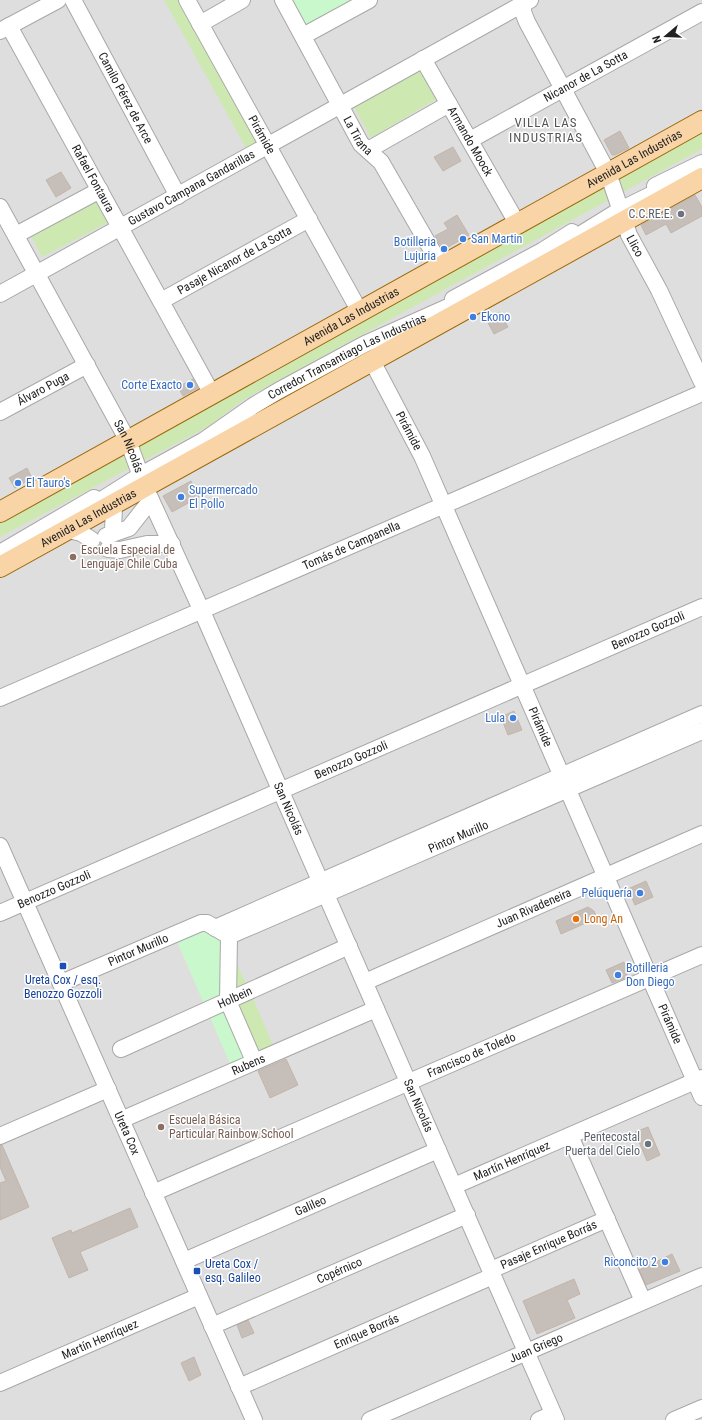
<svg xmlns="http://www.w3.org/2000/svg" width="702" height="1420" viewBox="0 0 702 1420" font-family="'Roboto Condensed',sans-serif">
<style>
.residential{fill:#dfdede}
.grass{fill:#cde9b1}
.park{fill:#c9f8cc}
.building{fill:#c6beb8;stroke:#c3b5ab}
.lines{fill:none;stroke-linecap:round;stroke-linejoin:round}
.minor-casing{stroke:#a8a8a8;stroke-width:18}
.major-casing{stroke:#996606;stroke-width:22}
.minor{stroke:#fff;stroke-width:16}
.major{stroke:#f9d4a6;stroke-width:20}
.worship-dot{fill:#6b7280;stroke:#fff;stroke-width:1.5}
.shop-dot{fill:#3f7fe0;stroke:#fff;stroke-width:1.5}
.education-dot{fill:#8d6e63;stroke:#fff;stroke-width:1.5}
.food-dot{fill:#e8710a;stroke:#fff;stroke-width:1.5}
.transit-dot{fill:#1a4fb4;stroke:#fff;stroke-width:1.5}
.labels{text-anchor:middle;stroke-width:3;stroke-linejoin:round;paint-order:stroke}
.street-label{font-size:12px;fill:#212121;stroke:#fff}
.worship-label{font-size:12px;fill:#5b616d;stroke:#fff;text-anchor:end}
.shop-label{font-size:12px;fill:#366cbe;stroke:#fff;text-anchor:start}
.education-label{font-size:12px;fill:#785e54;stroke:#fff;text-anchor:start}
.food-label{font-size:12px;fill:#c56008;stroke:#fff;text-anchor:start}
.transit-label{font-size:12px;fill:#164399;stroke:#fff}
.neighbourhood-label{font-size:13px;letter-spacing:1px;fill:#545454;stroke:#fff}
</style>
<rect width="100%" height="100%" fill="#f1eee9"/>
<path class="residential" d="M0,0H702V1420H0Z"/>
<path class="grass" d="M164,0H179L257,142L246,148Z
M420,69L438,98L371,138L354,107Z
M702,127V149L259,391L242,401L209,426L0,537V518Z
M92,190L109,222L42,257L26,226Z
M231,950L247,986L230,994Z
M251,994L275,1050L258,1057L234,1002Z"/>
<path class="park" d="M292,0H350L352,4L309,29Z
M204,926L227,938L224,999L251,1059L232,1068L175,937Z"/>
<path class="building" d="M620,131L629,148L615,155H612L604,140Z
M453,147L461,161L443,171L434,157Z
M61,172L71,188L56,197L46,180Z
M695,195L702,207V216L671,233L666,224L646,235L641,225Z
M457,215L469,235L443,250L435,236L448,229L444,223Z
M500,312L508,327L494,334L486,319Z
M193,379L198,388L183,396L178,387Z
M27,468L32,478L15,488L9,478Z
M191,481L199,497L172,512L163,496Z
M514,711L522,730L508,735L501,717Z
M646,881L653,897L635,905L628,889Z
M588,907L594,911L597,918L561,934L556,921Z
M624,962L627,971V977L612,983L606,970Z
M286,1059L298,1085L270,1098L258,1071Z
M648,1127L660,1155L647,1161L635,1132Z
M0,1145H2L29,1207L0,1220V1183L6,1181L0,1167Z
M130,1208L138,1227L80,1252L88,1270L69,1278L52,1238L71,1230L72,1233Z
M672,1254L680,1271L646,1285L639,1270Z
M574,1279L580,1294L567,1300L575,1318L537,1334L523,1301Z
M248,1320L254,1333L242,1338L237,1325Z
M194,1357L201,1375L189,1381L181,1363Z"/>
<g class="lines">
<defs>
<g id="minor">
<path id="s1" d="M73,0L178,196"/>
<path id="s2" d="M187,0L360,312"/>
<path id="s3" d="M283,0L361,144L381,162L441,266"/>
<path id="s4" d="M523,0V12L527,22L608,173L629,235L659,290L702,382"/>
<path d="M200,24L242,0"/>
<path id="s5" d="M9,26L212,394"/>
<path d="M0,31L58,0"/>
<path d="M303,36L369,0"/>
<path id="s6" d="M423,59L517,223"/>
<path id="s7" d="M470,140L702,12"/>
<path d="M368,150L449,104"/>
<path d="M655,186L702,163"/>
<path id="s8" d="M0,207L128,441L145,487L205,618L556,1420"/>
<path d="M16,235L100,190"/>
<path d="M565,244L620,210L669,186"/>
<path id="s9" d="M0,294L530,0"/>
<path d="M453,299L542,251L572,232"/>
<path id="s10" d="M161,301L309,219"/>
<path id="s11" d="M372,361L422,456L702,1097"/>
<path id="s12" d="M0,412L87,365"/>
<path id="s13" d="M87,509L141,475L203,441L253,406L278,391L365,344L466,299"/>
<path d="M69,530L81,533L92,540"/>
<path d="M113,532L114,505"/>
<path d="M106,536L129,528L151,500"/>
<path d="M108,549L120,550L147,544H172"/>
<path d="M0,553L94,498"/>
<path id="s14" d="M0,698L702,393"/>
<path id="s15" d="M0,846L254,1420"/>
<path id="s16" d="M0,913L702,607"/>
<path d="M215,928L702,714"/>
<path id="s17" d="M229,936L702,731"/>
<path d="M229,936L228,1001L254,1061"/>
<path id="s18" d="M365,982L702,834"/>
<path id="s19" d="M61,983L201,923H207L224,933"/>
<path id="s20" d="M121,1049L349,946"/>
<path id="s21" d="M121,1120L376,1009"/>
<path d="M0,1136L108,1089"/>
<path d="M570,1136L643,1301"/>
<path id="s22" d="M454,1186L702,1078"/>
<path id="s23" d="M153,1193L702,955"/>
<path id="s24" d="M184,1261L438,1150"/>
<path id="s25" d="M491,1270L607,1219"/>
<path id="s26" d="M212,1326L467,1215"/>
<path id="s27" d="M0,1383L199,1296"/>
<path id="s28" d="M239,1387L493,1276"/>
<path id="s29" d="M370,1420L702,1276"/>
<path d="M539,1420L553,1414"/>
<path d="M674,1420L702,1408"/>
</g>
<g id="major">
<path id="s30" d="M0,512L702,121"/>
<path id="s31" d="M0,567L702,178"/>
</g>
</defs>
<use href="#minor" class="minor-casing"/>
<use href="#major" class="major-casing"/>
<use href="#minor" class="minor"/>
<use href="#major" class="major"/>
</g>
<g class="worship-dot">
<circle cx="681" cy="214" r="4"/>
<circle cx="648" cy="1144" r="4"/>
</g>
<g class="shop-dot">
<circle cx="463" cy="239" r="4"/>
<circle cx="444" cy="249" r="4"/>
<circle cx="473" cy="317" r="4"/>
<circle cx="190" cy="385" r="4"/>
<circle cx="18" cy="483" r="4"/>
<circle cx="181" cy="497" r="4"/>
<circle cx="513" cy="718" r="4"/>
<circle cx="640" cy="893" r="4"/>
<circle cx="618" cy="975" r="4"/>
<circle cx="665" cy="1262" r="4"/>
</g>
<g class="education-dot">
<circle cx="73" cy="557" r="4"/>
<circle cx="161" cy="1127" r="4"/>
</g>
<circle class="food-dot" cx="576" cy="919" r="4"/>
<g class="transit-dot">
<rect x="59" y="962" width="8" height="8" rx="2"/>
<rect x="193" y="1267" width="8" height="8" rx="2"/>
</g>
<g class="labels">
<g class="street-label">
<text dy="4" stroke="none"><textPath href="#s7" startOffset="132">Nicanor de La Sotta</textPath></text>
<text dy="4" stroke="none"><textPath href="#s1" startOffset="111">Camilo Pérez de Arce</textPath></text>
<text dy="4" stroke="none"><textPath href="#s3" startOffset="155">La Tirana</textPath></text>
<text dy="4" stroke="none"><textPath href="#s2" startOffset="154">Pirámide</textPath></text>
<text dy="4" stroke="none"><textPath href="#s6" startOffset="95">Armando Moock</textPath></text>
<text dy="4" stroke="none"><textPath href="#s30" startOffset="726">Avenida Las Industrias</textPath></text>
<text dy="4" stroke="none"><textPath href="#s5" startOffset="174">Rafael Fontaura</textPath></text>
<text dy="4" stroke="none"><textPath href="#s9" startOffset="219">Gustavo Campana Gandarillas</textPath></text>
<text dy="4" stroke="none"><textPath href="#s4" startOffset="272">Llico</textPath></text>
<text dy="4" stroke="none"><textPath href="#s10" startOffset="84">Pasaje Nicanor de La Sotta</textPath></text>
<text dy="4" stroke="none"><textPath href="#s30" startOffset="402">Avenida Las Industrias</textPath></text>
<text dy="4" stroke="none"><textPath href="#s13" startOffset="302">Corredor Transantiago Las Industrias</textPath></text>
<text dy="4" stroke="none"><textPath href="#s12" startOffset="49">Álvaro Puga</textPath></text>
<text dy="4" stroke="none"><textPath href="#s11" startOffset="79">Pirámide</textPath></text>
<text dy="4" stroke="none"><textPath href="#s8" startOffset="272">San Nicolás</textPath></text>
<text dy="4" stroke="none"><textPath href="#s31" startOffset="101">Avenida Las Industrias</textPath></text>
<text dy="4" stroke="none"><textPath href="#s14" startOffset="383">Tomás de Campanella</textPath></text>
<text dy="4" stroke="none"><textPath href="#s16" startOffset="707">Benozzo Gozzoli</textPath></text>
<text dy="4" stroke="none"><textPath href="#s11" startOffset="403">Pirámide</textPath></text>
<text dy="4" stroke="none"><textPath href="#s16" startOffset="383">Benozzo Gozzoli</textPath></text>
<text dy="4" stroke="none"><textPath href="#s8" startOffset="668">San Nicolás</textPath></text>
<text dy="4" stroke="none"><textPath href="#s17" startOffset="250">Pintor Murillo</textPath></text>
<text dy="4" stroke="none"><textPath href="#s16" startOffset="59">Benozzo Gozzoli</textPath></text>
<text dy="4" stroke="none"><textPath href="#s18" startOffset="184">Juan Rivadeneira</textPath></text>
<text dy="4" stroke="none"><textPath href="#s19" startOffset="84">Pintor Murillo</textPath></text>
<text dy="4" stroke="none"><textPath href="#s20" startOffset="125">Holbein</textPath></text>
<text dy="4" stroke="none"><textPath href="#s11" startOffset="727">Pirámide</textPath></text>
<text dy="4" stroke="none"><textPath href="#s23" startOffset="347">Francisco de Toledo</textPath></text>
<text dy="4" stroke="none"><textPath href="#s21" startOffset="139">Rubens</textPath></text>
<text dy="4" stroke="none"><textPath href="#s8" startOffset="992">San Nicolás</textPath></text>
<text dy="4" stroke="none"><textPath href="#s15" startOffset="314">Ureta Cox</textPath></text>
<text dy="4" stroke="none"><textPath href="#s22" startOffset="63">Martín Henríquez</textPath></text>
<text dy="4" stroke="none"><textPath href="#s24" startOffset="138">Galileo</textPath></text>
<text dy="4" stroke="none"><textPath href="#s25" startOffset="63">Pasaje Enrique Borrás</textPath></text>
<text dy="4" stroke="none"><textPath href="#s26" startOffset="139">Copérnico</textPath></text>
<text dy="4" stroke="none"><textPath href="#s28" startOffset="139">Enrique Borrás</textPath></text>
<text dy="4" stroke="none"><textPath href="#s27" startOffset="109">Martín Henríquez</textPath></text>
<text dy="4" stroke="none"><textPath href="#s29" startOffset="181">Juan Griego</textPath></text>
</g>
<g class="worship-label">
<text x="673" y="218">C.C.RE.E.</text>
<text x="640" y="1141">Pentecostal<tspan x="640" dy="14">Puerta del Cielo</tspan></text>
</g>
<g class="shop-label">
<text x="471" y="243">San Martin</text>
<text x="436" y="246" text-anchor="end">Botilleria<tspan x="436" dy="14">Lujuria</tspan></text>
<text x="481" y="321">Ekono</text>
<text x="182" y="389" text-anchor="end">Corte Exacto</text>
<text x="26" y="487">El Tauro's</text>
<text x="189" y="494">Supermercado<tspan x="189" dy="14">El Pollo</tspan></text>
<text x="505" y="722" text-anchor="end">Lula</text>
<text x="632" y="897" text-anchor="end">Peluquería</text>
<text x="626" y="972">Botilleria<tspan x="626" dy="14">Don Diego</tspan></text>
<text x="657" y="1266" text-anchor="end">Riconcito 2</text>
</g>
<g class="education-label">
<text x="81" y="554">Escuela Especial de<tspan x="81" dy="14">Lenguaje Chile Cuba</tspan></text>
<text x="169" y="1124">Escuela Básica<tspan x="169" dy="14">Particular Rainbow School</tspan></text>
</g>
<g class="food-label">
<text x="584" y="923">Long An</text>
</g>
<g class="transit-label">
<text x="63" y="984">Ureta Cox / esq.<tspan x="63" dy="14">Benozzo Gozzoli</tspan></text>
<text x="205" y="1268" text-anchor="start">Ureta Cox /<tspan x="205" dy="14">esq. Galileo</tspan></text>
</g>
<g class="neighbourhood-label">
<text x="546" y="127">VILLA LAS<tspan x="546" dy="15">INDUSTRIAS</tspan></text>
</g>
</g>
<g transform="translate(666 36) rotate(251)" stroke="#ffffff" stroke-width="3" paint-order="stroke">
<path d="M0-3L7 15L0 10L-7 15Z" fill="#212121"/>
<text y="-6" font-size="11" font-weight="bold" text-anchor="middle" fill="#212121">N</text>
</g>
</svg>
